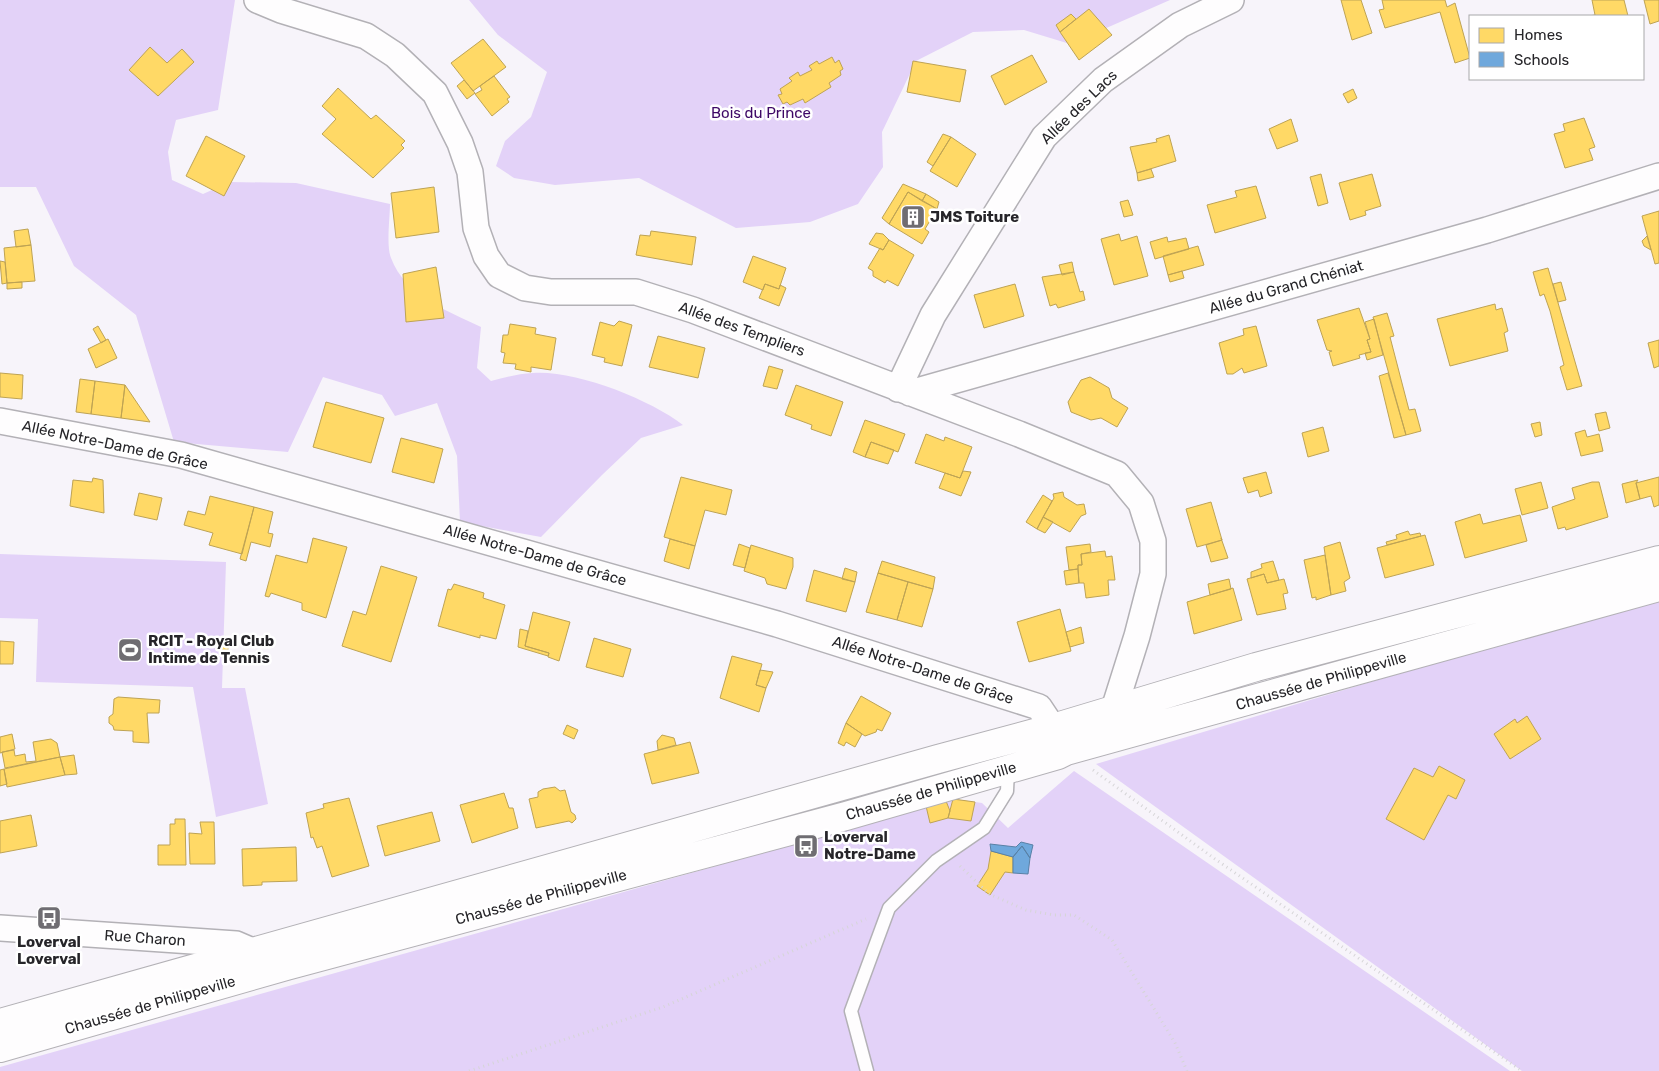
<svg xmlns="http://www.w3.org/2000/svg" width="1659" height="1071" viewBox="0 0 1659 1071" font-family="Rubik,sans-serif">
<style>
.green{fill:#e3d2f8}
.homes{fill:#ffd966;stroke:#bea354}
.schools{fill:#6fa8dc;stroke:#5981a6}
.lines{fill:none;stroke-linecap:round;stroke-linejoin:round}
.lane-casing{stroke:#b3b1b6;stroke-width:15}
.street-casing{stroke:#b3b1b6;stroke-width:28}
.primary-casing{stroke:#b3b1b6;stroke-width:30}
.path{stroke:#d6d5d7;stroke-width:3;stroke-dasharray:1 4;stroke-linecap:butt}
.lane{stroke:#fefdfe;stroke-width:12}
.street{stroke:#fefdfe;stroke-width:25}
.primary{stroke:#fefdfe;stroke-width:28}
.labels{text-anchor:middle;stroke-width:5;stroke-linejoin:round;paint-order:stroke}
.street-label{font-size:15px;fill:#262529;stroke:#fff}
.park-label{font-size:15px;fill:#3e0866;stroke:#fff}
.poi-label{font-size:15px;font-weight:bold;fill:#262529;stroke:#fff;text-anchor:start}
</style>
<rect width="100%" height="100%" fill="#f7f4fa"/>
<path class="green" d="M0,0H235L218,110L176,120L168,152L172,180L203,194L230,182L296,183L390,204C390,217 386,246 391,258C405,296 448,311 481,327L477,368L491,381C505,377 518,374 533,373C576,370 649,399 683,425L641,438L602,475L541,537L460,522L457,456L437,403L395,416L382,395L323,377L288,452L174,442L136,315L74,266L36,187H0Z
M469,0H1170L1070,44L1024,30L973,32L916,61L882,132L883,167L858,204L810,222L736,228L639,178L555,185L514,178L496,166L505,141L531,117L547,72L498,35Z
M0,554L226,562L222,688H245L268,804L216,817L193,687L36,682L38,619L0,618Z
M1659,596V1071H1522L1096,764Z
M1074,771L1510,1071H0V1067L955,799L982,803L1008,828Z"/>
<path class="homes" d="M1341,0H1361L1372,33L1352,40Z
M1382,0H1445L1447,7L1455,3L1470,58L1455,63L1440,12L1385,28L1379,10L1384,9Z
M1592,0H1624L1628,16H1589L1595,15Z
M1644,0H1659V21L1650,24Z
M1089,9L1112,35L1079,60L1060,32Z
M1071,14L1076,19L1060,32L1056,25Z
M483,39L506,67L473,91L451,63Z
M150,47L167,63L182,49L194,62L158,96L129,70Z
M1032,55L1047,82L1005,105L991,76Z
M832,57L835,63L839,60L843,69L840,71L841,75L829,83L831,87L805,103L803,99L790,105L787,102L783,104L778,95L782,94L780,89L792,81L789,78L798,72L800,76L812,70L809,66L817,61L819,64Z
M913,61L966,70L960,102L907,92Z
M494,76L510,97L507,99L509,102L492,116L475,94L482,90L480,86Z
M464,80L475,93L467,99L457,86Z
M338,88L371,119L376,115L405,141L401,145L404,148L373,178L322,134L336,119L322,106Z
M1353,89L1357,98L1348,103L1343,94Z
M1584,118L1595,147L1589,149L1593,160L1565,168L1554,134L1565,131L1563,124Z
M1291,119L1298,141L1277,149L1269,129Z
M943,134L951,137L933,166L927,162Z
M1169,135L1176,161L1137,173L1130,147L1157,142L1156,139Z
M206,136L245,156L224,196L186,176Z
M951,137L976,154L957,187L930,171Z
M1151,169L1154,177L1138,181L1137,173Z
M1321,174L1328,203L1318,206L1310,177Z
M1372,174L1381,206L1365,211L1366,215L1350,220L1339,183Z
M903,184L926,194L922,201L908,192L889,224L882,218Z
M1256,186L1266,218L1215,233L1207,205L1237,197L1235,191Z
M434,187L439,232L396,238L391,193Z
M908,192L937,209L925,229L929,232L922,244L889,224Z
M926,194L939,202L937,209L922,201Z
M1128,200L1133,215L1124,217L1120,202Z
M1659,211V263L1655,264L1642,216Z
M28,229L31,245L16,247L14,231Z
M651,231L696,237L692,265L636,255L640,235L650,236Z
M876,233L883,234L889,240L883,250L869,244Z
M1119,234L1121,241L1137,236L1148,276L1114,285L1101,239Z
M1647,236L1651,250L1644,246L1642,241Z
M1167,237L1168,242L1186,238L1189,249L1155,259L1150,242Z
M889,240L914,255L898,286L887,280L885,283L873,276V271L868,268L880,248L883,250Z
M31,245L35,281L7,283L4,248Z
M1198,246L1204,265L1168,275L1163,256Z
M753,256L786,268L779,289L765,284L763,290L743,282Z
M0,261L5,262L7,283L2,284Z
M1072,262L1074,272L1062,275L1059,265Z
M436,267L444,318L406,322L403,274Z
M1548,268L1582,386L1567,390L1560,367L1564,365L1550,311L1544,294L1540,296L1533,272Z
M1182,271L1184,278L1170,282L1168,275Z
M1074,272L1080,292L1083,291L1085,300L1058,308L1056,304L1050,306L1042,277Z
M22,282V288L7,289V283Z
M1561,282L1566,300L1558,302L1553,284Z
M765,284L779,289L780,285L786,288L779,306L759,298Z
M1015,284L1024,316L984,328L974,295Z
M1495,304L1496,310L1502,308L1508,331L1504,333L1508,351L1450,366L1437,319Z
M1359,308L1370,339L1367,340L1371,352L1359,355L1360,358L1333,366L1329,352L1332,351L1327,350L1317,320Z
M1387,313L1394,336L1390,337L1409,410L1415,409L1421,431L1406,435L1373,317Z
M1374,319L1383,355L1367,360L1365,353L1371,352L1367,340L1370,339L1365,322Z
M619,321L632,325L622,366L604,362L605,358L592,355L600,322L614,326Z
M510,324L536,328L535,334L556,338L551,370L531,367V372L515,369L516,364L503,363L505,353L501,352L503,335H508Z
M98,326L106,340L101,343L93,329Z
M1256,326L1267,366L1244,373L1242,368L1233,374H1227L1219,343L1244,335L1243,329Z
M658,336L705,348L698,378L649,367Z
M108,339L117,358L96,368L88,349Z
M1659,340V366L1654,368L1648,343Z
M769,366L783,370L777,389L763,386Z
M0,373L23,375L22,399L0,397Z
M1388,373L1406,435L1394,438L1379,376Z
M1090,377L1109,388L1112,398L1128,408L1117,427L1101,418L1091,420L1071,412L1068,402L1081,380Z
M80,379L95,381L91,414L76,412Z
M95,381L125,385L121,418L91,414Z
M125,385L150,422L121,418Z
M796,385L843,402L831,436L811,429L812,425L785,415Z
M326,402L384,418L371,463L313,447Z
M1606,412L1610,428L1599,431L1595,414Z
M865,420L905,434L898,452L871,442L865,457L853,452Z
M1540,422L1542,435L1535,437L1531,424Z
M1323,427L1329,451L1308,457L1302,433Z
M1585,430L1587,437L1599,434L1603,451L1581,456L1575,433Z
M926,434L944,441L945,437L972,447L960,478L915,463Z
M401,438L443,449L434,483L392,472Z
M871,442L894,450L888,464L865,457Z
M963,471L971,472L961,496L939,488L945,473L960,478Z
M1266,472L1272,493L1260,497L1258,490L1248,493L1243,478Z
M681,477L732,490L726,515L705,510L695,546L664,537Z
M1659,477V505L1654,507L1651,496L1640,499L1636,483Z
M93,478L103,480L104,513L70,506L73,480L92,482Z
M1638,480L1636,483L1640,499L1626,503L1622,484Z
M1541,482L1548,508L1522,515L1515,489Z
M1592,482H1599L1608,517L1566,530L1565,527L1558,529L1552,507L1575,499L1572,488Z
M1063,492L1064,497L1077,505L1084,504L1086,514L1081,516L1070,532L1043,517L1054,498L1053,494Z
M139,493L162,498L157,520L134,515Z
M1043,495L1052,501L1037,529L1026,522Z
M210,496L254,507L242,554L209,545L213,533L184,525L188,511L205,515Z
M1211,502L1222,540L1197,547L1186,509Z
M254,507L273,512L268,533L273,534L270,547L251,542L246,561L240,559Z
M1480,514L1483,524L1520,515L1527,541L1465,558L1455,522Z
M1043,517L1053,522L1045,533L1037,529Z
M1408,531L1410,535L1420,533L1421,536L1387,545L1386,542L1397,539L1396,535Z
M1425,535L1434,565L1385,578L1377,548Z
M313,538L347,547L326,618L302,610V603L271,593L269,597L265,596L276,555L307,563Z
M1221,538L1228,558L1211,562L1206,545L1222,540Z
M670,539L695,546L689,569L664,561Z
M1340,542L1350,578L1344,582L1346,591L1331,595L1324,547Z
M739,544L750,548L745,568L733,565Z
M1090,544L1091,552L1081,554L1082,565H1078V569L1069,570L1066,547Z
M751,545L793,558V567L786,589L767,584L765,578L744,571Z
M1105,551L1106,557L1112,556L1115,580H1108L1109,595L1086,598L1084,583H1079L1078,569V565H1082L1081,554Z
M1325,555L1331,595L1316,600V597L1312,598L1304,560Z
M882,561L935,577L933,589L878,573Z
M1273,561L1279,580L1267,583L1264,574L1251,578V572L1262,568L1261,564Z
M381,566L417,577L391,662L342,646L353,611L366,615Z
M845,568L857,572L855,582L842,579Z
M1078,569L1079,583L1066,585L1064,571Z
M814,570L855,582L846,612L806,601Z
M878,573L908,582L897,620L866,612Z
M1264,574L1267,583L1284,579L1288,593L1283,594L1286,609L1257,615L1247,579Z
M1229,579L1231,589L1210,595L1208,584Z
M908,582L933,589L922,627L897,620Z
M454,584L484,593L483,598L505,605L496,639L480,635V638L438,626L448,589L451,590Z
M1233,588L1242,620L1194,634L1187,602Z
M1060,609L1071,651L1029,662L1017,622Z
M533,612L570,622L559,661L548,657L549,653L525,646Z
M1081,627L1084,643L1070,647L1066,632Z
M520,629L528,631L525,646L549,653L548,656L518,647Z
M220,638H229L228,650H220Z
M594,638L631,649L623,677L586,667Z
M0,641L14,642L13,664H0Z
M732,656L762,664L756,685L766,688L759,712L720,698Z
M760,670L773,672L766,688L756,685Z
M861,696L891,713L882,731L877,729L876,732L865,736L846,723Z
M118,697L160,700L159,713H147L149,743L133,742V731L114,730L113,726L109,723V717L113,714L114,699Z
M1527,716L1541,739L1510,759L1494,734L1515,719L1517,723Z
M846,723L862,734L855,747L846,742L844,746L838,743Z
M567,725L578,730L574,739L563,734Z
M12,734L15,749L0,753V737Z
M662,735L674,738L676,745L658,750L657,741Z
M51,739L57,743L60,757L5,768L2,752L14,750L15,756L25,754L26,762L36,761L33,742Z
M690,742L699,773L652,784L644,754Z
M74,755L77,774L65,775L60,757Z
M60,757L65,775L7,787L4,769Z
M1439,766L1465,780L1456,799L1448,795L1424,840L1386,819L1414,768L1433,777Z
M4,769L7,784L0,786V770Z
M555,787L560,791L565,790L571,812L575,815L576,819L572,823L569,821L536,828L529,799L538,797V792L543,789Z
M504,793L509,808H513L518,828L472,843L460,805Z
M349,798L369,866L332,877L322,846L317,848L313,837L311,838L306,813L324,808L323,804Z
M953,799L975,802L971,821L948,818Z
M946,801L950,811L948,818L930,823L926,806Z
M432,812L440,841L385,856L377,826Z
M31,815L37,846L0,853V821Z
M175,819H185L186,865H158V845H170V824H175Z
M200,822H214L215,864H190L189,833L202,834Z
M296,847L297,881L262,882V885L243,886L242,849Z
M991,851L1013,857V873L1005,872L990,895L977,886L988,869Z"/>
<path class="schools" d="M1021,842L1033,845L1030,858L1022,846L1013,857L991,851L990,844L1016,847Z
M1022,846L1030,858L1028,874L1013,873V857Z"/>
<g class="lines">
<defs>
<path id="lane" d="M867,1071L851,1011L889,908L936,861L984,828L1007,791L1008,769"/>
<path id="street" d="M257,0L281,10L366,36L395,55L435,93L460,143L470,172L476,228L486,256L499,275L525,288L551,292H636L693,310L1019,434L1117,474L1141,503L1153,541V574L1137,636L1114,709
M898,389L933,315L1044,137L1103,80L1180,25L1231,0
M910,393L1487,230L1659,176
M0,421L181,455L777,624L1039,707L1053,728
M0,928L236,944L262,955"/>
<path id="primary" d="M0,1023L938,759L1053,728L1256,667L1659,560
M0,1048L286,966L846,816L1058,755L1066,751L1659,587"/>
</defs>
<use href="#lane" class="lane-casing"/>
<use href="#street" class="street-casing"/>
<use href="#primary" class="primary-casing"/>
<path class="path" d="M1093,770L1215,859L1522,1071
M960,866L989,894L1026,910L1054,915H1074L1112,940L1175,1043L1187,1071
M469,1071L663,1007L866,919"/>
<use href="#lane" class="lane"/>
<use href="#street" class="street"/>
<use href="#primary" class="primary"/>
</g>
<defs>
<symbol id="building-square" viewBox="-11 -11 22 22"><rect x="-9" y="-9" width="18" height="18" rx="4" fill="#6f6d72" stroke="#fff"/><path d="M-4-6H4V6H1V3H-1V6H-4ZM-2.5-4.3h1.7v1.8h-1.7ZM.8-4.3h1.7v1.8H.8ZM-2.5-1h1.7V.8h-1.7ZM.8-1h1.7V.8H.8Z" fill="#fff"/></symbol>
<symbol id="stadium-square" viewBox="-11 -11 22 22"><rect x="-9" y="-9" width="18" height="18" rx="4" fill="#6f6d72" stroke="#fff"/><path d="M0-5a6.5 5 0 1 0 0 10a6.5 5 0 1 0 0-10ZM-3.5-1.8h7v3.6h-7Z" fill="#fff"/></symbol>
<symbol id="bus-square" viewBox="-11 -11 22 22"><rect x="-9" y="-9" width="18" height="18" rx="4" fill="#6f6d72" stroke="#fff"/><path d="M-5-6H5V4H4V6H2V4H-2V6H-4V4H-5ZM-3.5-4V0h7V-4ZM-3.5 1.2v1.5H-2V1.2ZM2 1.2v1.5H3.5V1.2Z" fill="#fff"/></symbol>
</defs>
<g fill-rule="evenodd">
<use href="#building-square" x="899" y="203" width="28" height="28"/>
<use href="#stadium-square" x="116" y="636" width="28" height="28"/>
<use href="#bus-square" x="792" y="832" width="28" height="28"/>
<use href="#bus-square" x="35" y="904" width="28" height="28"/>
</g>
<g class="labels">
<g class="street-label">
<text transform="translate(1079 107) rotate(-44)" y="5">Allée des Lacs</text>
<text transform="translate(1286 287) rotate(-16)" y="5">Allée du Grand Chéniat</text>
<text transform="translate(742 329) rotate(20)" y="5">Allée des Templiers</text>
<text transform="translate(115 445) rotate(12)" y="5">Allée Notre-Dame de Grâce</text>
<text transform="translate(535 555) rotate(16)" y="5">Allée Notre-Dame de Grâce</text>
<text transform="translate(923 670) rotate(18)" y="5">Allée Notre-Dame de Grâce</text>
<text transform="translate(1321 681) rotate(-16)" y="5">Chaussée de Philippeville</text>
<text transform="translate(931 791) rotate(-16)" y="5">Chaussée de Philippeville</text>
<text transform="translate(541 897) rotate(-15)" y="5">Chaussée de Philippeville</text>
<text transform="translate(145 938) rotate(4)" y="5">Rue Charon</text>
<text transform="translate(150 1005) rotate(-16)" y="5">Chaussée de Philippeville</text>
</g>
<g class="park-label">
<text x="761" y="118">Bois du Prince</text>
</g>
<g class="poi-label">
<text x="930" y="222">JMS Toiture</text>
<text x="148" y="646">RCIT - Royal Club<tspan x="148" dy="17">Intime de Tennis</tspan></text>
<text x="824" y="842">Loverval<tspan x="824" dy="17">Notre-Dame</tspan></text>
<text x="49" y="947" text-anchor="middle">Loverval<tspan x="49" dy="17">Loverval</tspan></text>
</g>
</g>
<rect x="1469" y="15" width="175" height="65" fill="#ffffff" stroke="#a8a8a9"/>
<rect x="1479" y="28" width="25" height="15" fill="#ffd966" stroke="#a8a8a9"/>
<text x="1514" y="40" font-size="15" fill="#262529">Homes</text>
<rect x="1479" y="52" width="25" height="15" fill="#6fa8dc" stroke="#a8a8a9"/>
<text x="1514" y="65" font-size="15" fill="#262529">Schools</text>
</svg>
